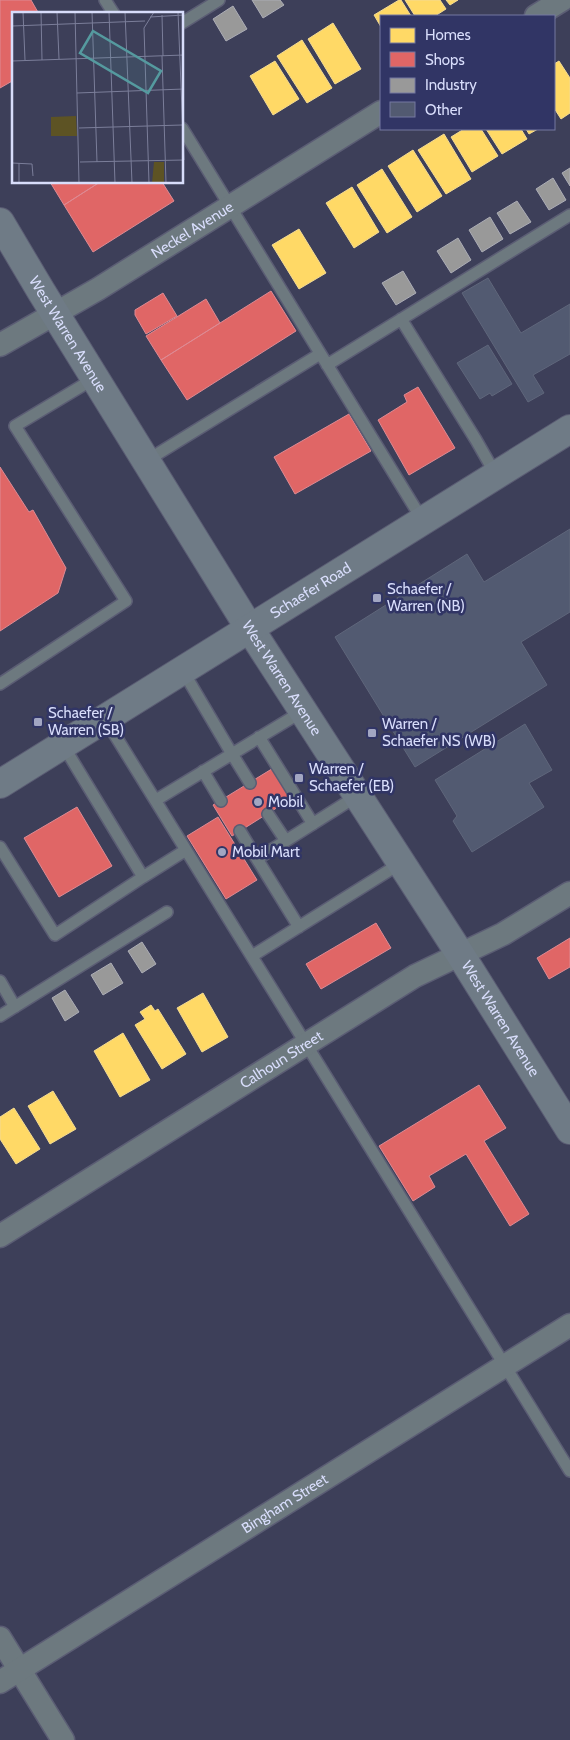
<svg xmlns="http://www.w3.org/2000/svg" width="570" height="1740" viewBox="0 0 570 1740" font-family="Cabin,sans-serif">
<style>
.homes{fill:#ffd966;stroke:#f3da93}
.shops{fill:#e06666;stroke:#de8a93}
.industry{fill:#999;stroke:#acadb6}
.building{fill:#525a71;stroke:#5f667b}
.lines{fill:none;stroke-linecap:round;stroke-linejoin:round}
.service-casing{stroke:#5b5d74;stroke-width:14}
.minor-casing{stroke:#5b5d74;stroke-width:25}
.secondary-casing{stroke:#5b5d74;stroke-width:30}
.service{stroke:#6d797f;stroke-width:11}
.minor{stroke:#6d797f;stroke-width:22}
.secondary{stroke:#6f7b86;stroke-width:28}
.poi-dot{fill:#a2a6c2;stroke:#313565;stroke-width:2}
.labels{text-anchor:middle;stroke-width:5;stroke-linejoin:round;paint-order:stroke}
.street-label{font-size:15px;fill:#d8ddfb;stroke:#313565}
.poi-label{font-size:15px;fill:#d8ddfb;stroke:#313565;text-anchor:start}
.inset-road{fill:none;stroke:#7b7e9a;stroke-width:1}
.view{fill:#559a9f;fill-opacity:0.15;stroke:#559a9f;stroke-width:2.5}
.inset-edge{fill:none;stroke:#d8ddfb;stroke-width:2.5}
</style>
<rect width="100%" height="100%" fill="#3d3f59"/>
<path class="homes" d="M399,0H401L411,16H381V27L374,15Z
M405,0H440L446,9L435,16H415Z
M446,0H458L450,5Z
M333,23L361,69L335,84L308,39Z
M302,40L332,88L307,103L277,56Z
M275,61L299,99L273,115L250,76Z
M559,61L570,78V113L561,119L554,108V64Z
M464,129H481L498,156L472,172L451,137Z
M486,129H521L527,139L502,154Z
M526,129H538L529,134Z
M444,134L471,179L446,194L418,150Z
M413,150L442,196L417,212L388,166Z
M382,169L412,217L387,233L357,185Z
M352,187L379,232L354,248L326,203Z
M299,229L326,273L299,289L272,245Z
M203,993L228,1037L202,1052L177,1008Z
M151,1005L155,1011L158,1009L186,1054L162,1069L135,1025L145,1019L140,1012Z
M123,1033L150,1080L120,1097L94,1051Z
M53,1091L76,1129L50,1144L28,1106Z
M14,1108L40,1149L16,1164L0,1139V1117Z"/>
<path class="shops" d="M0,0H31L39,14H14V80L0,88Z
M50,182H100L64,205Z
M100,182H162L174,201L93,252L64,205Z
M271,291L296,331L187,400L161,360Z
M163,293L177,316L146,334L135,315V310Z
M206,299L220,323L161,360L146,336Z
M418,387L455,448L409,475L378,420L407,402L404,395Z
M349,414L371,451L295,494L274,457Z
M0,467L29,512L33,510L66,568L58,593L0,631Z
M275,767L294,797L232,836L213,805Z
M77,807L112,866L59,897L24,838Z
M218,817L257,880L226,899L187,836Z
M376,923L391,948L321,989L306,964Z
M570,938V967L549,979L537,958Z
M479,1085L506,1128L484,1141L529,1214L510,1226L466,1154L429,1176L435,1187L413,1201L379,1146Z"/>
<path class="industry" d="M252,0H280L284,5L263,18Z
M233,6L247,29L226,41L213,19Z
M570,168V186L562,173Z
M553,178L566,200L549,210L536,189Z
M517,201L531,222L510,234L497,213Z
M490,217L503,239L482,252L469,230Z
M458,238L471,260L451,273L437,251Z
M403,271L416,293L396,305L382,283Z
M142,942L156,964L142,973L128,951Z
M111,963L123,983L103,995L91,975Z
M65,990L79,1012L65,1021L52,998Z"/>
<path class="building" d="M488,278L521,333L570,304V354L533,375L544,393L528,402L462,293Z
M488,345L512,384L492,396L490,393L480,399L457,363Z
M570,529V612L521,642L547,685L415,767L335,637L467,554L484,582Z
M525,724L552,770L529,783L544,807L472,852L453,821L457,816L435,780Z"/>
<g class="lines">
<defs>
<path id="service" d="M105,0L114,14
M182,23L219,0
M182,128L423,521
M401,319L476,440L496,475
M327,365L570,215
M146,461L320,354
M183,671L232,754L303,711
M0,684L126,601L15,426L95,378
M105,719L570,1471
M259,737L313,824
M203,771L221,801
M156,800L232,754L250,783
M268,814L286,841
M240,831L257,859L357,796
M0,847L55,935L143,877L63,745
M257,859L299,927
M143,877L186,850
M252,956L401,863
M0,981L15,1007
M0,1016L167,912"/>
<g id="minor">
<path d="M536,16L562,0"/>
<path id="s1" d="M0,345L98,289L381,112"/>
<path id="s2" d="M0,1236L415,976L503,934L570,893"/>
<path d="M0,1638L63,1740"/>
<path id="s3" d="M0,1682L570,1325"/>
</g>
<g id="secondary">
<path id="s4" d="M0,222L41,291L250,629L460,954L570,1130"/>
<path id="s5" d="M0,784L570,429"/>
</g>
</defs>
<use href="#service" class="service-casing"/>
<use href="#minor" class="minor-casing"/>
<use href="#secondary" class="secondary-casing"/>
<use href="#service" class="service"/>
<use href="#minor" class="minor"/>
<use href="#secondary" class="secondary"/>
</g>
<g class="poi-dot">
<rect x="372" y="593" width="10" height="10" rx="2.5"/>
<rect x="33" y="717" width="10" height="10" rx="2.5"/>
<rect x="367" y="728" width="10" height="10" rx="2.5"/>
<rect x="294" y="773" width="10" height="10" rx="2.5"/>
<circle cx="258" cy="802" r="5"/>
<circle cx="222" cy="852" r="5"/>
</g>
<g class="labels">
<g class="street-label">
<text dy="5" stroke="none"><textPath href="#s1" startOffset="224">Neckel Avenue</textPath></text>
<text dy="5" stroke="none"><textPath href="#s4" startOffset="131">West Warren Avenue</textPath></text>
<text dy="5" stroke="none"><textPath href="#s5" startOffset="366">Schaefer Road</textPath></text>
<text dy="5" stroke="none"><textPath href="#s4" startOffset="536">West Warren Avenue</textPath></text>
<text dy="5" stroke="none"><textPath href="#s4" startOffset="941">West Warren Avenue</textPath></text>
<text dy="5" stroke="none"><textPath href="#s2" startOffset="332">Calhoun Street</textPath></text>
<text dy="5" stroke="none"><textPath href="#s3" startOffset="336">Bingham Street</textPath></text>
</g>
<g class="poi-label">
<text x="387" y="594">Schaefer /<tspan x="387" dy="17">Warren (NB)</tspan></text>
<text x="48" y="718">Schaefer /<tspan x="48" dy="17">Warren (SB)</tspan></text>
<text x="382" y="729">Warren /<tspan x="382" dy="17">Schaefer NS (WB)</tspan></text>
<text x="309" y="774">Warren /<tspan x="309" dy="17">Schaefer (EB)</tspan></text>
<text x="268" y="807">Mobil</text>
<text x="232" y="857">Mobil Mart</text>
</g>
</g>
<g transform="translate(12 12)">
<rect width="171" height="171" fill="#3d3f59"/>
<path d="M64,104L65,124H39V105ZM142,150H152V171H140Z" fill="#5d5324"/>
<path class="inset-road" d="M11,0L13,48M29,0L30,48M45,0L47,47M63,0L67,171M80,0L85,150M97,0L103,171M113,0L120,171M150,3L151,44M138,5L172,3M0,14L133,9M150,44L154,171M0,49L172,43M65,81L172,77M67,116L170,113M68,150L172,148L166,0M0,151L20,152L21,164M7,151V171M137,171L132,16L142,0"/>
<path class="view" d="M81,19L149,59L136,81L68,41Z"/>
<rect width="171" height="171" class="inset-edge"/>
</g>
<rect x="380" y="15" width="175" height="115" fill="#313565" stroke="#7478a1"/>
<rect x="390" y="28" width="25" height="15" fill="#ffd966" stroke="#7478a1"/>
<text x="425" y="40" font-size="15" fill="#d8ddfb">Homes</text>
<rect x="390" y="52" width="25" height="15" fill="#e06666" stroke="#7478a1"/>
<text x="425" y="65" font-size="15" fill="#d8ddfb">Shops</text>
<rect x="390" y="78" width="25" height="15" fill="#999999" stroke="#7478a1"/>
<text x="425" y="90" font-size="15" fill="#d8ddfb">Industry</text>
<rect x="390" y="102" width="25" height="15" fill="#525a71" stroke="#7478a1"/>
<text x="425" y="115" font-size="15" fill="#d8ddfb">Other</text>
</svg>
